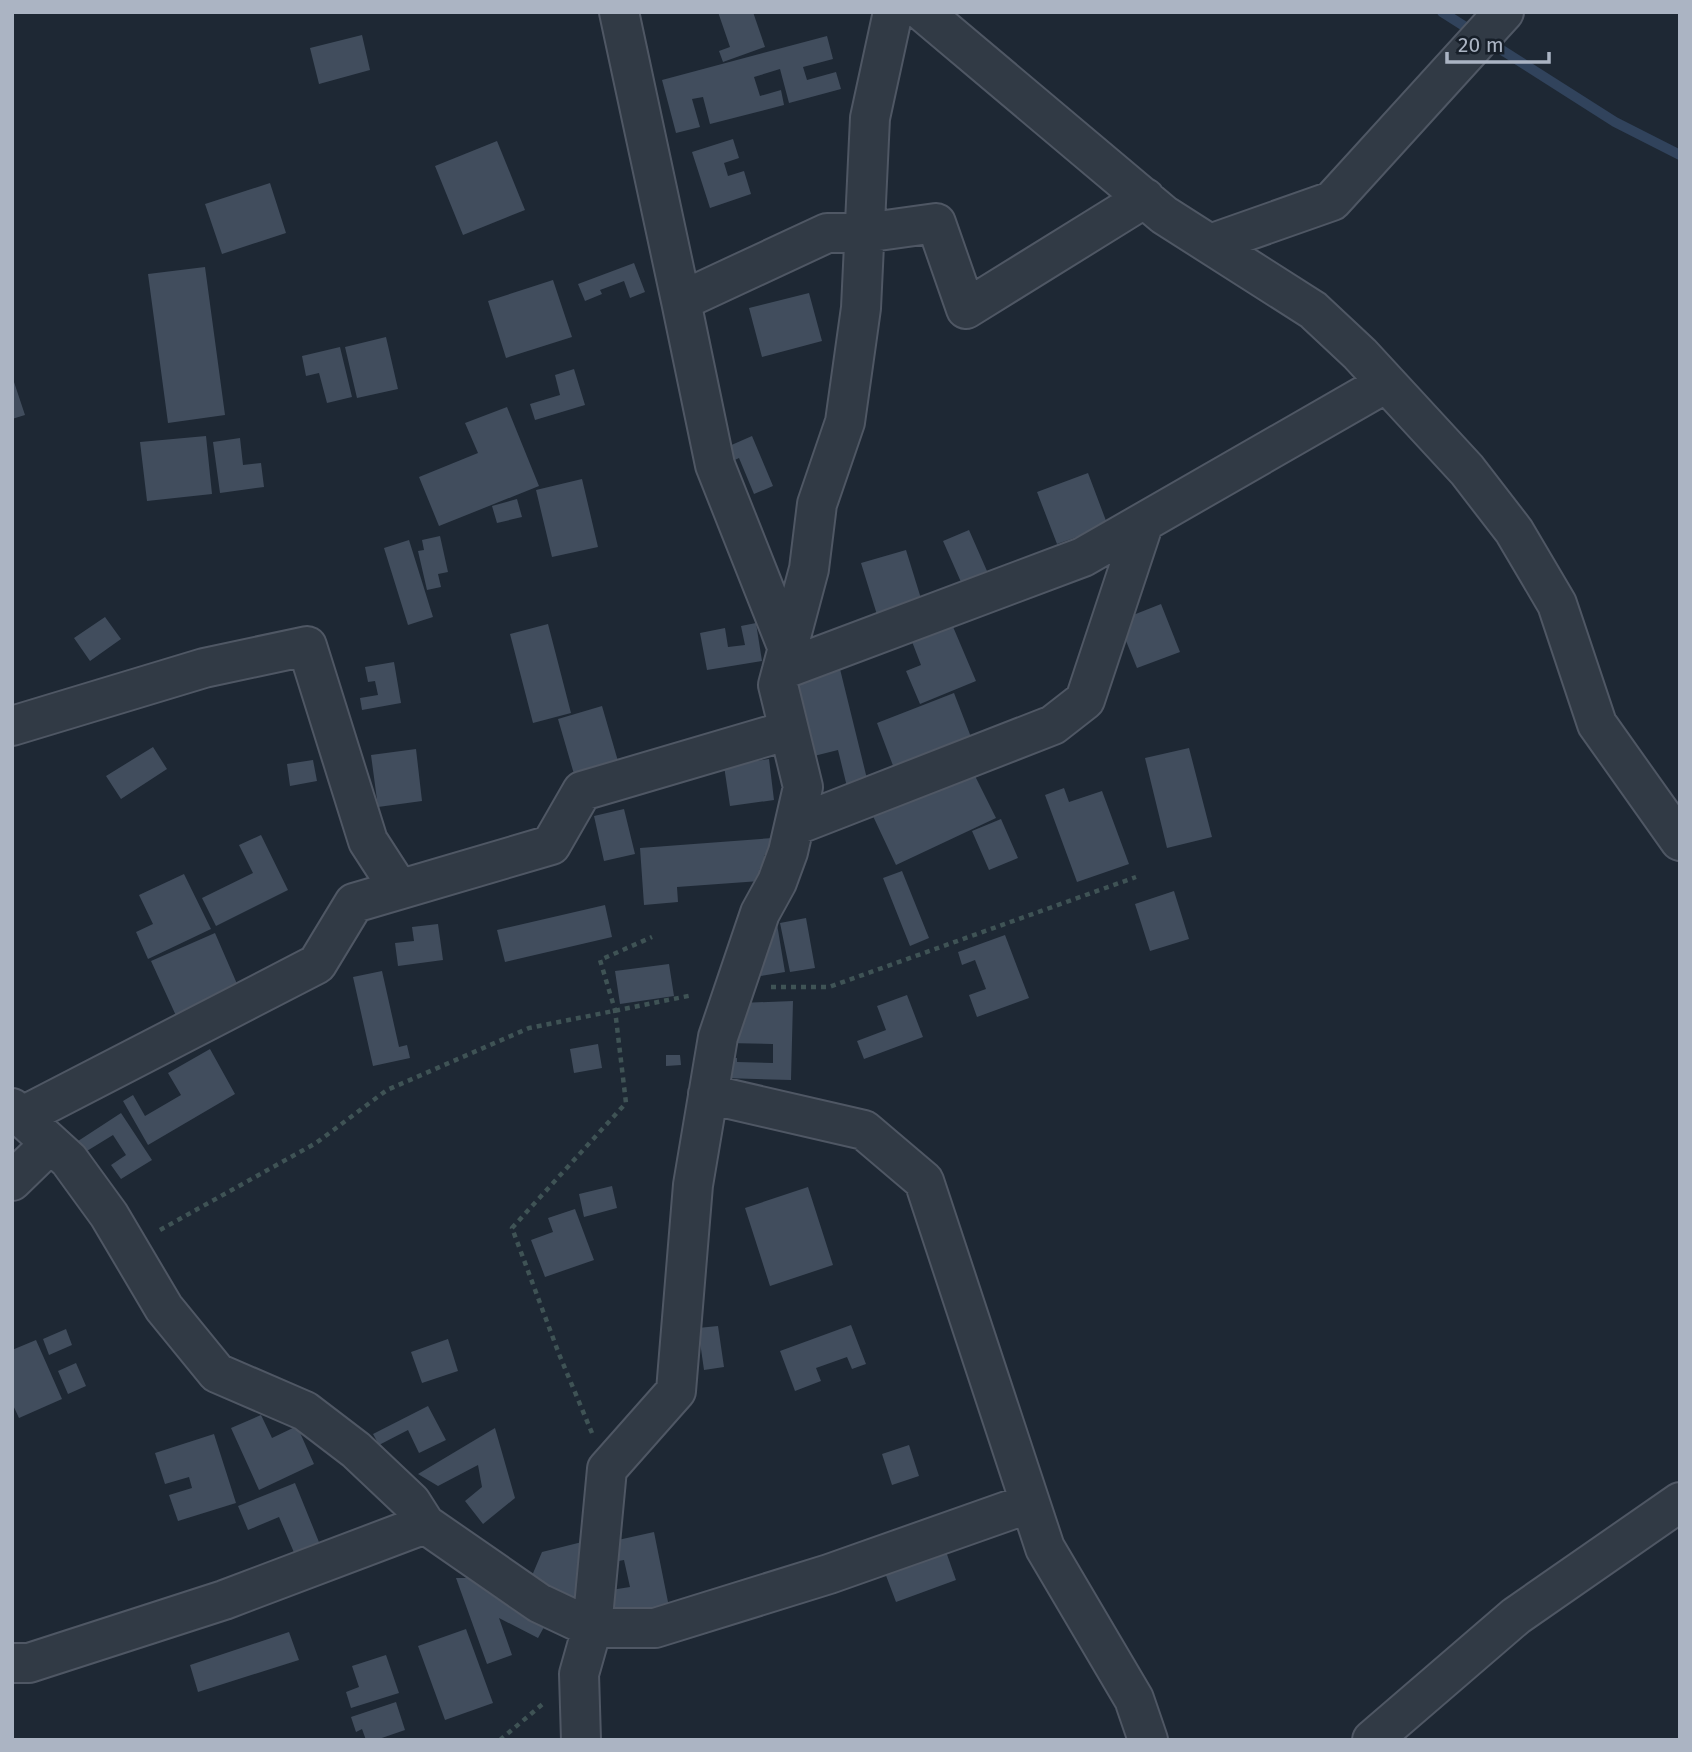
<svg xmlns="http://www.w3.org/2000/svg" width="1692" height="1752" viewBox="0 0 1692 1752" font-family="'Fira Sans',sans-serif">
<style>
.lines{fill:none;stroke-linecap:round;stroke-linejoin:round}
.stream{stroke:#31435c;stroke-width:10}
.building{fill:#414d5d}
.minor-casing{stroke:#4f5764;stroke-width:42}
.path{stroke:#3f5355;stroke-width:4.5;stroke-dasharray:5 5;stroke-linecap:butt}
.minor{stroke:#313a45;stroke-width:38}
</style>
<rect width="100%" height="100%" fill="#1e2834"/>
<g class="lines">
<path class="stream" d="M1442,12L1615,122L1680,155"/>
</g>
<path class="building" d="M718,12H753L765,47L723,62L719,51L730,47Z
M362,35L370,70L319,84L310,48Z
M827,36L833,59L803,67L807,80L836,72L841,89L789,103L780,69L754,77L760,96L781,90L784,105L710,124L703,97L692,99L700,127L676,133L662,80Z
M733,139L739,158L724,163L728,176L744,171L751,194L710,208L692,152Z
M497,141L525,210L463,235L435,166Z
M270,183L286,233L222,254L205,204Z
M634,263L645,292L630,298L624,281L600,290L602,294L585,301L578,284Z
M205,267L225,415L168,423L148,274Z
M553,280L572,337L506,358L488,301Z
M809,293L822,341L762,357L749,308Z
M386,337L398,389L357,398L345,347Z
M340,347L352,397L327,403L319,373L306,376L302,356Z
M574,369L585,405L535,420L530,404L560,395L555,375Z
M12,376L25,415L12,419Z
M507,407L539,486L439,526L419,477L478,453L465,423Z
M206,436L212,494L147,501L140,442Z
M752,436L773,486L754,494L739,458L726,464L720,450Z
M240,438L243,465L261,463L264,487L220,493L213,442Z
M1088,473L1108,526L1057,544L1037,492Z
M582,479L598,547L552,557L536,490Z
M517,499L522,517L497,523L492,506Z
M969,530L987,571L961,582L943,541Z
M440,536L448,572L438,574L441,587L427,590L418,551L424,550L422,540Z
M409,540L433,617L408,625L384,548Z
M906,550L923,605L878,618L861,563Z
M1161,604L1180,652L1137,668L1118,621Z
M105,617L121,639L90,661L74,638Z
M951,622L976,681L920,704L906,671L921,665L911,639Z
M756,623L762,661L707,670L700,633L725,628L728,647L745,645L741,626Z
M548,624L571,713L533,723L510,634Z
M394,662L401,703L362,710L360,698L378,695L375,681L368,682L365,667Z
M840,669L870,791L849,795L838,750L806,758L787,681Z
M954,693L976,750L898,779L877,723Z
M602,706L620,768L576,781L558,719Z
M153,747L167,769L121,799L106,776Z
M1189,748L1212,837L1167,848L1145,758Z
M416,749L422,801L378,807L371,755Z
M769,759L774,800L730,806L724,766Z
M313,760L317,781L290,786L287,764Z
M971,768L996,818L896,865L872,814Z
M1064,788L1069,802L1102,791L1129,864L1077,882L1045,795Z
M624,809L635,854L604,861L594,816Z
M1001,819L1018,858L989,870L972,831Z
M261,835L288,890L216,926L202,898L253,873L239,845Z
M773,838L774,854L764,855L765,868L759,869L760,881L677,887L678,902L644,905L640,848Z
M902,871L929,938L910,946L883,878Z
M184,874L211,929L148,959L136,932L153,924L139,895Z
M1174,891L1189,939L1150,951L1135,904Z
M605,905L612,937L505,962L497,930Z
M806,918L815,968L790,972L780,923Z
M761,921L777,924L785,972L748,978Z
M438,924L443,960L398,966L395,943L414,941L412,927Z
M215,933L241,993L178,1020L151,961Z
M1005,935L1029,998L977,1017L969,995L986,989L975,960L962,965L958,952Z
M669,964L674,996L620,1004L615,971Z
M382,971L399,1047L407,1045L410,1058L373,1066L353,977Z
M907,995L923,1037L864,1059L857,1041L886,1030L877,1006Z
M793,1001L791,1080L724,1078V1058H737V1062L773,1063V1044L727,1043L740,1003Z
M598,1044L602,1068L574,1073L570,1049Z
M210,1049L235,1094L148,1145L123,1101L133,1095L145,1116L181,1095L168,1073Z
M666,1055H680L681,1065L666,1066Z
M121,1113L152,1160L121,1179L111,1165L126,1155L113,1135L82,1154L75,1143Z
M612,1186L617,1208L584,1217L579,1194Z
M808,1187L833,1265L770,1286L745,1208Z
M575,1209L594,1260L545,1277L531,1240L553,1232L548,1218Z
M851,1325L866,1364L852,1369L847,1357L816,1368L821,1381L795,1391L780,1351Z
M718,1326L724,1367L704,1370L698,1328Z
M66,1329L72,1345L49,1355L43,1339Z
M448,1339L458,1371L422,1383L411,1352Z
M36,1340L62,1399L19,1418L12,1403V1350Z
M76,1363L86,1386L68,1394L58,1371Z
M428,1406L446,1440L419,1453L408,1430L379,1445L373,1434Z
M261,1415L272,1438L297,1426L314,1464L259,1490L231,1428Z
M495,1428L515,1498L483,1524L465,1501L482,1487L478,1465L438,1486L418,1474Z
M214,1434L236,1503L178,1521L169,1495L192,1488L189,1477L165,1484L155,1453Z
M909,1445L919,1476L892,1485L882,1454Z
M295,1483L323,1552L298,1562L279,1517L248,1530L238,1506Z
M654,1532L669,1607L617,1617L611,1590L630,1587L624,1560L613,1562L609,1542Z
M590,1540V1603H569L531,1578L542,1552Z
M943,1543L956,1580L896,1602L882,1565Z
M456,1578H472L549,1618L538,1638L499,1618L512,1655L487,1664Z
M466,1629L493,1703L445,1720L418,1646Z
M289,1632L299,1660L198,1692L190,1665Z
M386,1655L399,1693L351,1708L346,1692L359,1687L352,1666Z
M396,1702L405,1730L376,1740H366L362,1729L356,1732L351,1717Z"/>
<g class="lines">
<defs>
<path id="minor" d="M619,12L681,301L827,233H864L936,223L966,309L1145,198
M893,12L870,118L861,308L845,422L817,504L809,569L778,685L803,787L788,852L777,882L760,913L718,1037L693,1185L676,1391L607,1469L592,1628H655L829,1574L1030,1503
M923,12L1164,215L1313,310L1360,354L1467,470L1514,531L1557,604L1597,724L1680,841
M1210,244L1332,201L1504,12
M681,301L715,465L788,649
M782,670L1083,557L1386,383
M12,726L204,668L307,646L368,841L399,889
M794,826L1053,725L1085,700L1144,522
M708,1094L864,1130L924,1181L1045,1548L1134,1699L1148,1740
M12,1108L69,1160L109,1215L164,1308L217,1373L305,1411L356,1450L411,1502L425,1524L539,1603L592,1628L579,1674L581,1740
M21,1117L317,964L354,903L551,845L582,791L789,730
M12,1181L50,1144
M12,1663H29L224,1600L425,1524
M1372,1740L1516,1616L1680,1502"/>
</defs>
<use href="#minor" class="minor-casing"/>
<path class="path" d="M771,987H829L1136,877
M160,1230L316,1143L387,1090L529,1028L693,995
M592,1433L559,1354L512,1228L626,1103L615,1010L600,960L652,937
M500,1740L545,1702"/>
<use href="#minor" class="minor"/>
</g>
<rect width="1692" height="1752" fill="none" stroke="#abb4c3" stroke-width="28"/>
<path d="M1447 52v10h102v-10" fill="none" stroke="#abb4c3" stroke-width="3.5"/>
<text x="1458" y="52" font-size="21" fill="#abb4c3" stroke="#171f29" stroke-width="5" paint-order="stroke">20 m</text>
</svg>
